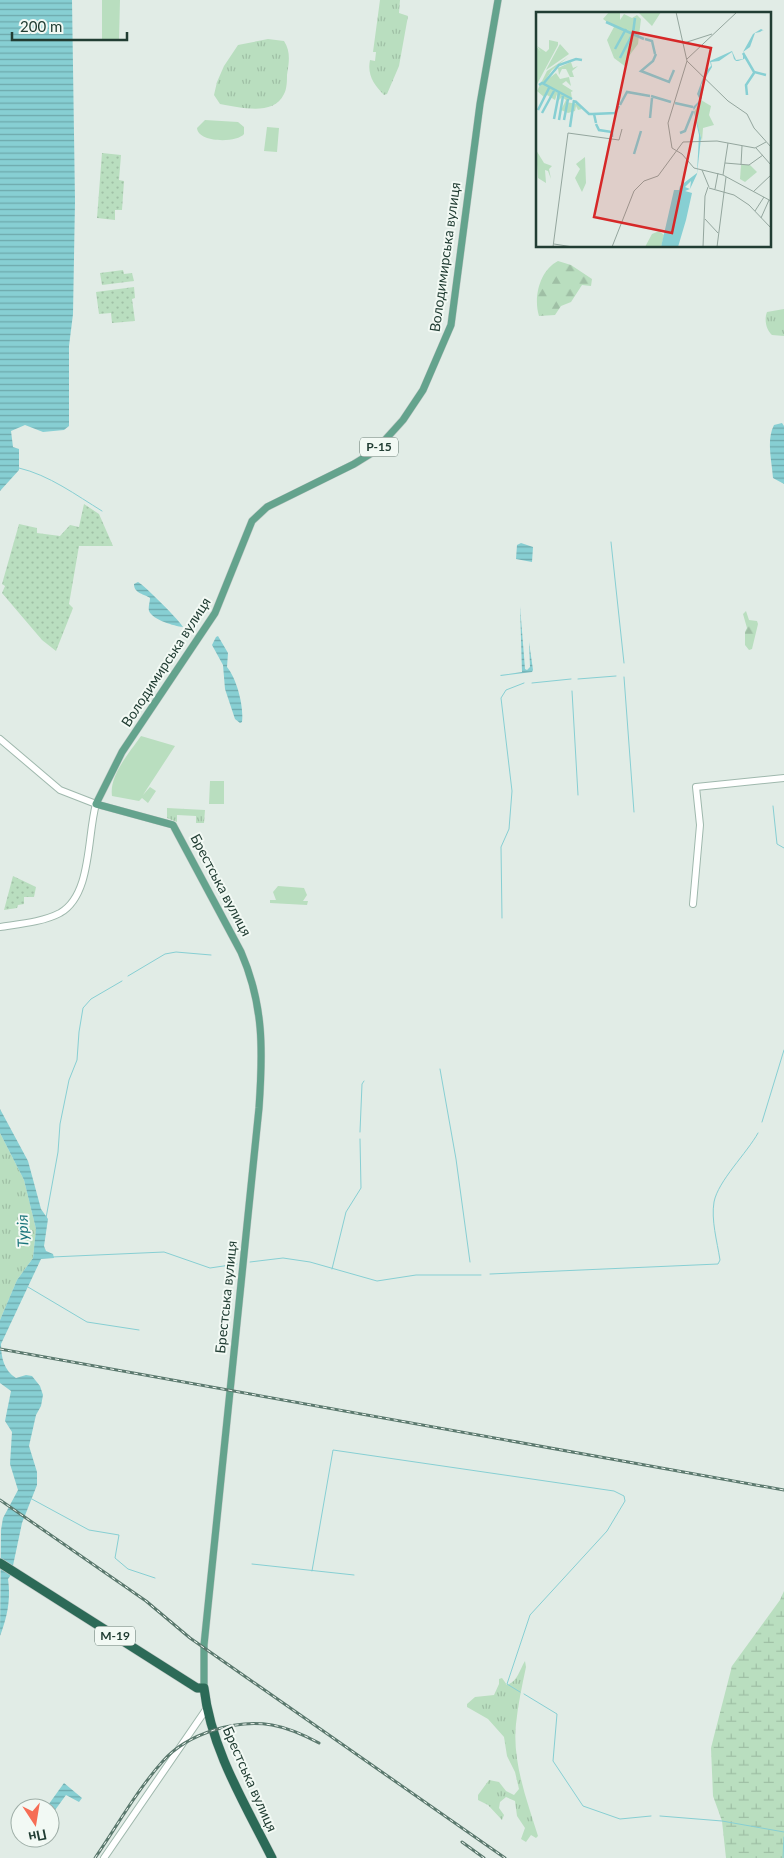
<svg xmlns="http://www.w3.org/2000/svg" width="784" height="1858" viewBox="0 0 784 1858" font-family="Lato,sans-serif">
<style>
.grass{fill:url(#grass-tufts)}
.forest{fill:url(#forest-firs)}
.wetland{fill:url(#wetland-marsh)}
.park{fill:#b9debf}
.garden{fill:url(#garden-dots)}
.water{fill:url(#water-rules)}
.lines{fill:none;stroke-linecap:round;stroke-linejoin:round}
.stream{stroke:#87cfd3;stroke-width:1}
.secondary-casing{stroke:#9fb8ad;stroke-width:8}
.primary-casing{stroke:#c1c9c6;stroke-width:8}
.highway-casing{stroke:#c1c9c6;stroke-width:10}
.secondary{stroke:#fff;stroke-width:6}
.primary{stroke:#64a38d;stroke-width:7}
.highway{stroke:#2c6a57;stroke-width:9}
.rail-casing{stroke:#5b796e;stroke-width:3}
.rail{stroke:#f2f9f4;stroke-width:1;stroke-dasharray:4;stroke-linecap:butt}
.labels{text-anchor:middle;stroke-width:4;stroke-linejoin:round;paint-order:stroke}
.shield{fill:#f2f9f4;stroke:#60756d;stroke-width:1}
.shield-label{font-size:12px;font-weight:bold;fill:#213d33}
.street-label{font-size:14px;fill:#213d33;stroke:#f2f9f4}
.water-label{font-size:15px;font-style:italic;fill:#19747b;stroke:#f2f9f4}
.inset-river{fill:none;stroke:#87cfd3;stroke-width:2.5}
.inset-road{fill:none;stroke:#94a69e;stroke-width:1}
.view{fill:#d62828;fill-opacity:0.15;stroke:#d62828;stroke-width:2.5}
.inset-edge{fill:none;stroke:#213d33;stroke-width:2.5}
</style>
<defs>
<pattern id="grass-tufts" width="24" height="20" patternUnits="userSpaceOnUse" patternTransform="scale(1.25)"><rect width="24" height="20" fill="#b9debf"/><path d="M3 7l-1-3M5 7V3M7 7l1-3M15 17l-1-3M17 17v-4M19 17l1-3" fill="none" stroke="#9fbfa5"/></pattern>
<pattern id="forest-firs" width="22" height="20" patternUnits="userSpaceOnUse" patternTransform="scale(1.25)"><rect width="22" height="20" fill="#b9debf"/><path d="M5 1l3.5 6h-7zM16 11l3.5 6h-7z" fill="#9fbfa5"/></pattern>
<pattern id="wetland-marsh" width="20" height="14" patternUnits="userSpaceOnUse" patternTransform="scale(1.25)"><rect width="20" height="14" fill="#b9debf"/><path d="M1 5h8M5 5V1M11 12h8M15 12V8" fill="none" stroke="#9fbfa5"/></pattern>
<pattern id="garden-dots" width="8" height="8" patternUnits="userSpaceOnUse" patternTransform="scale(1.25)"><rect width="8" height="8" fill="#b9debf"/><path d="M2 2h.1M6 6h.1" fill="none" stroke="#9fbfa5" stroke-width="1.8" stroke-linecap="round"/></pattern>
<pattern id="water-rules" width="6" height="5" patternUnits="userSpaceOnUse" patternTransform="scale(1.25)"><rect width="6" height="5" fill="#87cfd3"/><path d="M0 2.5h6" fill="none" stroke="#6ea9ac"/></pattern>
</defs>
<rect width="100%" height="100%" fill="#e1ece6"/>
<path class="grass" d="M380,0H400L399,13L408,16L399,66L387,94L384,95C374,85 367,75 370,60L375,61L376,52H373Z
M268,39L284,41C291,52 289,62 287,75C287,80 287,89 284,94C273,117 240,107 220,104L214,95L217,82L224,66L238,45Z
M784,309V336L772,335C766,330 764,319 767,312Z
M167,808L205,810L204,823H196V816L177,815V822L167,818Z
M0,1133L24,1180L36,1229L33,1258L17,1280L0,1320Z
M525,1661L526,1667C522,1686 518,1704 516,1724C512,1761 527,1801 538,1836L536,1838L531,1835L526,1842L521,1839L525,1828L517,1816L515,1801L506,1797L500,1802L499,1808L504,1815L502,1820L488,1805L478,1800V1795L489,1780L499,1782L506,1791L514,1795L519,1789L515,1772L507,1756L504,1737L488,1719L467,1707V1704L475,1697L494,1695L499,1684V1679L502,1678L507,1685C518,1681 519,1671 525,1661Z"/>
<path class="forest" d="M558,261L571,265L592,279L591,286L582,285L571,302L561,306L555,315L539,316C533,297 540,270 558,261Z
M746,611L749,620L757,621L758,624L752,649L749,650L745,645V632L747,628L743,614Z"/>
<path class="wetland" d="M784,1591V1858H726L722,1821L713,1796L711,1748L714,1736L732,1666L780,1600Z"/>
<path class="park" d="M102,0H120L119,40H102Z
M205,120L238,122L244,127V134C237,143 198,143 197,128Z
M267,127L279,128L277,152L264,151Z
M141,736L175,746L143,795L150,787L156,791L148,803L142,798L139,801L112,796C109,775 130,752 141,736Z
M210,781H224V804H209Z
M278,886L304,888L307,895L303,901H308L307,905L270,903V900H276L273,892Z"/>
<path class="garden" d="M102,153L121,155L119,180L124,181L122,210H115V220L97,218Z
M123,270L124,274L132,273L134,281L102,285L100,273Z
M134,287L135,298L132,299L135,321L112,323L111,313L99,314L96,292Z
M84,504L99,514L113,546H79L69,604L73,608L56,651L42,640L2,593L5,586L2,584L19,524L37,528V533L60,536L70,525L79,527Z
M13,876L36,887L34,897H24V904L18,905L17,908L4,910Z"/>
<path class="water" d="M0,0H72L75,201L73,314L69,346V426L64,430L43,432L25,425L11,431L13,447L19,449V470L0,491Z
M782,423L784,426V484L773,478C772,462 766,440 774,425Z
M521,543L533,547L532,562L516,559L517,545Z
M138,582C144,585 181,622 183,627C174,626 153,620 149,611C148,607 150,602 150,598C145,594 134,594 134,584Z
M520,606L525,669L527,670L530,667L529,642L533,670L532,672L501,676L500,675L522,672Z
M218,636L228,653L227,667C237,679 244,707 242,722L240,723L235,719L225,689L223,665L212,645L216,637Z
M0,1109L28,1161L41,1209L48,1219L44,1246L46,1251L53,1254L54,1258L41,1259L1,1344C1,1357 4,1371 16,1378L26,1375L32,1376L40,1386L43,1395L41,1406L36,1415L29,1446L37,1472V1485L22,1523L11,1575L8,1579C11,1600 7,1617 0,1636L1,1530L3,1518L18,1490L10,1464L12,1432L5,1421L11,1391L0,1383V1320L17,1280L33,1258L36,1229L24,1180L0,1133Z
M64,1783L82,1798L79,1802L66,1795L50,1817V1808H46Z"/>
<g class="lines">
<path class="stream" d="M19,468C49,475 76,495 102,511
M611,542L624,663
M624,677L634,812
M578,679L616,676
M532,683L571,679
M572,691L578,795
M773,806L777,844L784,848
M502,918L501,847L509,829L512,791L501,698L506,690L524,683
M128,976L165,954L176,952L211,955
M440,1069L456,1159L470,1262
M762,1122L784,1050
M360,1132L362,1084L364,1081
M46,1218L58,1152L60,1124L69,1080L77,1060L79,1032L83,1008L91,999L122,981
M52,1257L164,1252L210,1268L237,1264
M250,1262L283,1258L310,1262L377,1281L416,1275H481
M332,1269L346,1212L361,1188L360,1139
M490,1274L718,1264L720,1260C717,1241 711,1220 714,1202C718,1181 747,1153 758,1133
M28,1287L87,1322L139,1330
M30,1498L89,1530L119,1535L115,1558L128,1569L155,1578
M252,1564L354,1575
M312,1571L333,1450L614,1491L624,1496L625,1501L607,1531L530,1615L507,1684L520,1692
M524,1694L557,1714L553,1761L583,1806L620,1819L651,1816
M660,1816L722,1821L784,1832
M783,1858L784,1837"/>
<defs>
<path id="secondary" d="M0,739L60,790L96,804C87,836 92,895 60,913C43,922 19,924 0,927
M693,904L700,825L696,787L784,778
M104,1858L207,1708"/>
<path id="primary" d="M204,1688V1645L259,1108C263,1051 264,1005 241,952L173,825L96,804L122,752L215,613L252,521L267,507L354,464L375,451L403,420L423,390L451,325L480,104L498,0"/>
<path id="highway" d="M0,1563L197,1688H204C211,1749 245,1804 272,1858"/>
</defs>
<use href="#secondary" class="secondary-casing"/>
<use href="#primary" class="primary-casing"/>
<use href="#highway" class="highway-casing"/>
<use href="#secondary" class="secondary"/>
<use href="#primary" class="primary"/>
<use href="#highway" class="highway"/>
<defs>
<path id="rail" d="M0,1349L784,1490
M0,1500L146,1601L190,1638L505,1858
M462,1842L484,1858
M95,1858C117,1826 137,1790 163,1761C188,1733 236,1719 272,1725C289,1728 304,1735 319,1743"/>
</defs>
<use href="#rail" class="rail-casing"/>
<use href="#rail" class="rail"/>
</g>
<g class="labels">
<g class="shield">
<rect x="360" y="437.5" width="38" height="19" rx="4"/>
<rect x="95" y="1626.5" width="40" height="19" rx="4"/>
</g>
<g class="shield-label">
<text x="379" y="451">Р-15</text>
<text x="115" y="1640">М-19</text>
</g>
<g class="street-label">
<text transform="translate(445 257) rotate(-82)" y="5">Володимирська вулиця</text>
<text transform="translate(166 662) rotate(-57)" y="5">Володимирська вулиця</text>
<text transform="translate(221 885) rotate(62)" y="5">Брестська вулиця</text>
<text transform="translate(226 1297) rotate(-84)" y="5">Брестська вулиця</text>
<text transform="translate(250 1779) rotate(66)" y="5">Брестська вулиця</text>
</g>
<g class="water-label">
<text transform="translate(23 1231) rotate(-92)" y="5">Турія</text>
</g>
</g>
<g transform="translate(536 12)">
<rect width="235" height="235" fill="#e1ece6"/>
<path d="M13,28L22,30V33L0,74V34L5,40L1,34L10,40L13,37ZM24,32L33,42L10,58L12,54ZM32,45L16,58L8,70L20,61L24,67L33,65L35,74L30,69L26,72L37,79L35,80L36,87L30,90L41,92L46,97L42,98L40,94L39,99L32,101L25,98L30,88L26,85L22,89L21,82L19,88L11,83L8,85L1,79L11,59ZM35,50L37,56L42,54L36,59L38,65H34L30,57H26L23,63L22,56ZM165,88L175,94L173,103L178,113L167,116L166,129L158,100ZM123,219L128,223L125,235H109L116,222Z" fill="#b9debf"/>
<path d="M102,0H125L116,14ZM0,138L8,151L16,154L13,157L15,167L12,159L9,158L10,171L2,166ZM49,145L50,171L46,180L39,166L44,157L40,152Z" fill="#b9debf"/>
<path d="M73,0H84V8L88,2L96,6L101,3L105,7L102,32L90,48V55L78,46L71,28L78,15L67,7Z" fill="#b9debf"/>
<path d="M205,153H214L221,160L209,170L204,167Z" fill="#b9debf"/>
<path d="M225,17L235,22L227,18L224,20L219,21L214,35L207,40L209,46L208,47L202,49H200L198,47L196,40L183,49L175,50L176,55L165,73L166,86L158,98L165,126L161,162L154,177L155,169L149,175L154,177L149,179L156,181L150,208L142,235H125L138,178H143L144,174L161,161L163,123L157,95L164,88L161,82L169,60L175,54L174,49L196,39L200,48L207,47V40L217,22Z" fill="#87cfd3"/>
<path class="inset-river" d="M70,10L108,27M109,27L116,29L119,42M79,37L90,17M207,41L218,60L230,63M120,42L117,49L105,59L133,70L138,58M84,46L97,21L99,6M7,72L23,53L40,47L46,48M3,73L6,71L36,87M211,83L210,73L218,61M115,84L135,90M39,89L53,102H58M139,91L157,95M84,93L91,80L114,84M2,98L13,76M6,101L18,79M114,106L116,86M18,107L23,81M23,108L27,84M28,108L32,87M60,111L58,102L79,101L83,94M60,112L63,118L76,120V125M34,115L38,88M144,121L149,119L157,99M98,142L105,119"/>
<path class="inset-road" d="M140,0L151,49L192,89L211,102L218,116L235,135M148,31L176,22M151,47L201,0M151,49L132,111L136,136L146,142L158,156L187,163L235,189M220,136L235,153M189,151L213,153L227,143M205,153L206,134M166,158L173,175M187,163L192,131M173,176L198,183L213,193L235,216M179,177L182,161M217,180L235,163M219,199L228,185M225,206L233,188M169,207L182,221M18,232L37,235M17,235L32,121L83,128L86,117M76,235L98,179L108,169L122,164L147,130L181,129L219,136L230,130M167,235L169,184L172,175M181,235L190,165"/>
<path class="view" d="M97,20L175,36L136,221L58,205Z"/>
<rect width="235" height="235" class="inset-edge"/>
</g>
<g transform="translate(35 1823) rotate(168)"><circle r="24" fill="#f2f9f4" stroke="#9eaea7"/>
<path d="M0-4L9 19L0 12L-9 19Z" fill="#f66d55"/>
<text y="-8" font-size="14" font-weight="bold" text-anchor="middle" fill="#213d33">Пн</text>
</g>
<path d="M12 32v8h115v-8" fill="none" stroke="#213d33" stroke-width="2.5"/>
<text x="20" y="32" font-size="15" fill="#213d33" stroke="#f2f9f4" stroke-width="4" paint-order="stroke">200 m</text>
</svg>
